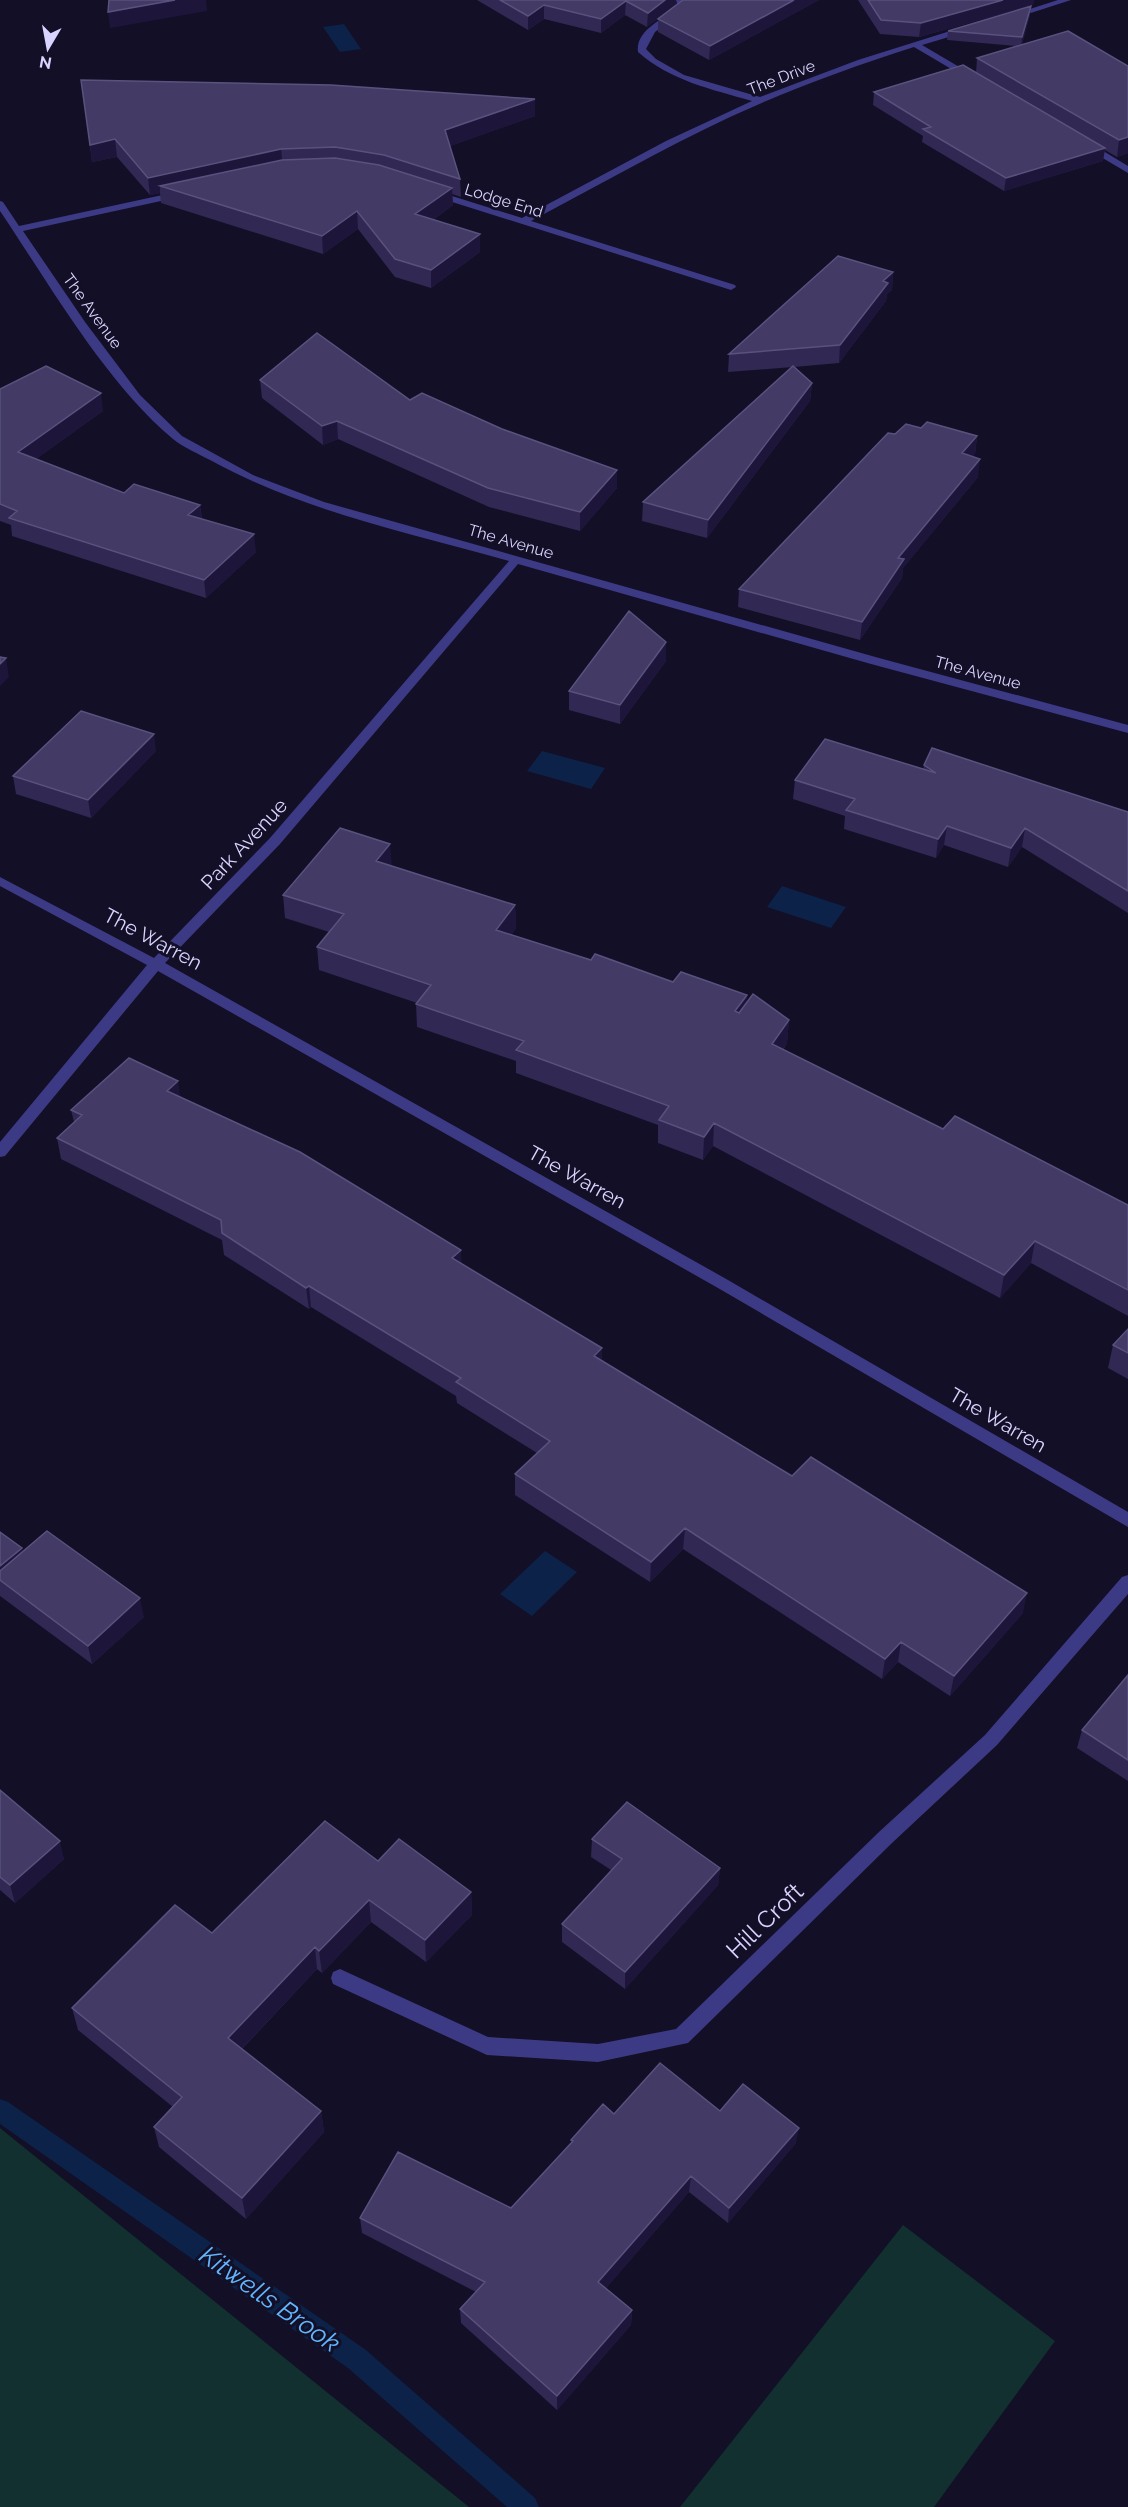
<svg xmlns="http://www.w3.org/2000/svg" width="1128" height="2507" viewBox="0 0 1128 2507" font-family="Raleway,sans-serif">
<style>
.green{fill:#12302f}
.water{fill:#0c2248}
.lines{fill:none;stroke-linecap:round;stroke-linejoin:round}
.stream{fill:#0c2248;fill-rule:evenodd}
.street{fill:#3d3a85;fill-rule:evenodd}
.wall{fill:#312854}
.shaded-wall{fill:#1d163a}
.building{fill:#433a66;stroke:#5a527e;stroke-width:1.5}
.labels{text-anchor:middle;stroke-width:6;stroke-linejoin:round;paint-order:stroke}
.far-street-label{font-size:16px;fill:#d9d4ff;stroke:#130f26}
.street-label{font-size:20px;fill:#d9d4ff;stroke:#130f26}
.near-street-label{font-size:24px;fill:#d9d4ff;stroke:#130f26}
.near-water-label{font-size:26px;font-style:italic;fill:#62b6ff;stroke:#130f26}
</style>
<rect width="100%" height="100%" fill="#130f26"/>
<path class="green" d="M0,2128L469,2507H0Z
M903,2225L1055,2341L934,2507H680Z"/>
<path class="water" d="M344,24L361,49L340,52L323,27Z
M542,751L605,768L591,789L527,771Z
M782,886L846,907L831,928L767,907Z
M545,1551L577,1572L532,1616L500,1594Z"/>
<g class="lines">
<path class="stream" d="M0,2099L8,2102L366,2350L535,2498L539,2507H507L348,2368L0,2124Z"/>
<path class="street" d="M676,0H684L687,8L655,32L646,49L656,59L684,75L760,97L858,60L966,26L969,27V31L922,45L978,78L970,80L914,47C851,67 789,90 730,117C662,149 597,186 531,221L735,285L736,287L731,290L430,195L428,193L433,190L522,218L666,141L752,101C711,89 671,81 638,52C635,30 664,19 678,7Z
M1058,0H1071L1015,18L1008,16Z
M1084,143H1090L1128,166V173L1084,147Z
M181,191L184,192V196L23,231L85,322L140,395L182,436L253,475L324,502L879,658L1128,725V733L871,664L518,564L280,844L165,963L728,1280L1128,1512V1527L718,1288L158,971L5,1156L0,1157V1142L147,965L0,886V877L154,958L270,838L509,561C409,533 303,511 212,461C199,454 184,448 173,439C105,382 50,285 0,211V201L3,202L19,226Z
M1128,1575V1594L997,1745L892,1843L688,2043L598,2062L487,2055L333,1984L331,1978L333,1972L340,1969L488,2037L598,2044L676,2029L880,1831L985,1735L1122,1577Z"/>
</g>
<path class="wall" d="M477,0H676L675,6L683,0H819L709,60L658,32V19L660,17L647,27L625,15L601,33L544,19L528,30Z
M858,0H1034L1033,5L919,37L880,34Z
M1030,15L1022,44L1068,31L1128,153L1117,157L1105,150L1103,161L1004,191L922,142L923,136L873,105L874,92L976,73L977,58L1016,46L947,40L948,31Z
M81,80L535,116L450,146L460,179L461,197L452,194L453,205L433,220L480,234V252L431,288L395,277L358,229L323,254L161,203L160,193L150,195L117,157L92,162Z
M893,272L892,290L887,294L886,301L839,363L794,367L812,383L810,401L707,538L642,521L643,502L793,367L728,372L729,354Z
M260,380L410,400L502,429L617,488L580,531L489,507L338,439L323,445L262,398Z
M0,389L103,411L36,459L124,493L200,505L202,519L256,552L206,598L12,536L11,525L0,521Z
M921,428L977,436L975,454L973,456L978,477L903,568L902,578L860,640L738,607L739,589L895,434Z
M666,661L620,724L569,710V691Z
M156,751L91,818L16,794L13,776Z
M924,765L1128,812V913L1022,847L1008,867L944,845L936,858L844,829L845,816L793,799L795,780L923,769Z
M392,867L515,905L516,928L511,935L591,960L747,1002L789,1020L787,1043L783,1050L943,1129L1128,1205V1316L1031,1263L1000,1298L713,1146L703,1160L658,1143V1125L516,1073V1061L417,1027L416,1004L417,1003L319,970L317,947L329,932L285,918L283,895Z
M180,1097L461,1264L602,1360L792,1476L1023,1613L950,1696L898,1662L882,1679L683,1549L650,1582L515,1495V1474L537,1453L457,1403L456,1396L311,1307L309,1309L224,1255L222,1240L61,1159L57,1138L74,1122L71,1110Z
M1128,1329V1379L1108,1368L1113,1345Z
M0,1532L22,1552L144,1617L92,1664L0,1596Z
M1128,1675V1781L1077,1748L1082,1730Z
M0,1790L64,1859L15,1903L0,1890Z
M592,1839L720,1868L718,1885L625,1989L562,1942V1924L611,1870L591,1857Z
M378,1861L471,1892L472,1915L426,1962L371,1922L322,1973L317,1969L242,2049L321,2111L324,2132L246,2219L159,2147L154,2127L173,2107L78,2030L72,2008L212,1933Z
M720,2111L796,2143L728,2223L689,2192L606,2288L632,2310L631,2325L557,2410L461,2323L460,2309L476,2292L362,2233L360,2218L511,2208L571,2143V2140L614,2114Z"/>
<path class="shaded-wall" d="M175,0H206L207,11L110,28L108,12Z
M665,0H676L675,6L647,27L648,13Z
M794,0H819L709,60L710,46Z
M1003,0H1034L1033,5L919,37L921,23Z
M626,1L625,15L601,33V19Z
M544,5V19L528,30V16Z
M1031,6L1030,15L1021,46L1022,37Z
M535,99V116L445,148V130Z
M1128,137V153L1117,157L1119,140Z
M115,139L117,157L92,162L90,145Z
M1105,148L1103,161L1004,191L1006,178Z
M281,149L283,167L160,186V193L150,195L148,178Z
M452,188L453,205L416,232L415,214Z
M357,211L358,229L323,254L322,236Z
M480,234V252L431,288V270Z
M893,272L892,290L887,294L886,301L839,363L840,345L883,281Z
M812,383L810,401L707,538L708,520Z
M101,393L103,411L21,470L18,452Z
M337,421L338,439L323,445L322,426Z
M977,436L975,454L959,471L962,453Z
M980,459L978,477L903,568L902,578L860,640L862,622L898,558Z
M617,470V488L580,531V512Z
M200,505L202,523L188,515Z
M254,534L256,552L206,598L204,580Z
M666,642V661L620,724V705Z
M6,658L9,677L0,686V664Z
M154,734L156,751L91,818L88,800Z
M947,826L944,845L936,858L938,839Z
M1025,828L1022,847L1008,867L1011,848Z
M390,844L392,867L376,861Z
M515,905L516,928L497,953L496,930Z
M747,995L746,1018L735,1011Z
M789,1020L787,1043L770,1067L772,1044Z
M178,1081L181,1103L167,1091Z
M714,1123L713,1146L703,1160L704,1137Z
M1035,1241L1031,1263L1000,1298L1004,1275Z
M461,1250L462,1271L452,1258Z
M309,1286L311,1307L309,1309L306,1288Z
M602,1348V1369L594,1356Z
M685,1528L683,1549L650,1582L651,1562Z
M22,1548L26,1567L0,1580V1566Z
M1027,1593L1023,1613L950,1696L954,1676Z
M140,1598L144,1617L92,1664L88,1646Z
M901,1642L898,1662L882,1679L885,1659Z
M60,1841L64,1859L15,1903L10,1885Z
M720,1868L718,1885L625,1989V1972Z
M471,1892L472,1915L426,1962L425,1940Z
M369,1900L371,1922L322,1973L319,1951Z
M315,1947L317,1969L232,2059L228,2038Z
M321,2111L324,2132L246,2219L242,2198Z
M799,2128L796,2143L728,2223L729,2208Z
M691,2176L689,2192L598,2297V2282Z
M632,2310L631,2325L557,2410V2396Z"/>
<path class="building" d="M109,0H175L108,12Z
M500,0H665L648,13L626,1L601,19L544,5L528,16Z
M683,0H794L710,46L658,19Z
M868,0H1003L921,23L881,20Z
M1031,6L1022,37L948,31Z
M1068,31L1128,66V137L1119,140L977,58Z
M963,65L1105,148L1006,178L923,129L931,127L874,92Z
M81,80L331,85L535,99L445,130L460,179L384,155L335,147L281,149L148,178L115,139L90,145Z
M335,158L379,165L452,188L415,214L480,234L431,270L395,259L357,211L322,236L160,186L282,160Z
M838,256L893,272L883,281L888,283L840,345L729,354Z
M317,333L410,400L422,393L502,429L617,470L580,512L488,488L337,421L322,426L260,380Z
M46,366L101,393L18,452L124,493L134,484L200,505L188,515L254,534L204,580L9,518L17,511L0,504V389Z
M793,366L812,383L708,520L643,502Z
M927,422L977,436L962,453L980,459L898,558L904,559L862,622L739,589L888,433L895,434L906,424L921,428Z
M629,611L666,642L620,705L569,691Z
M0,657L6,658L0,664Z
M81,711L154,734L88,800L13,776Z
M825,739L936,773L924,765L932,748L1128,812V891L1025,828L1011,848L947,826L938,839L846,810L855,799L795,780Z
M340,828L390,844L376,861L515,905L496,930L591,960L595,954L673,982L681,972L747,995L735,1011L739,1013L753,994L789,1020L772,1044L943,1129L955,1116L1128,1205V1290L1035,1241L1004,1275L714,1123L704,1137L659,1120L669,1106L516,1050L524,1041L416,1004L431,985L317,947L344,914L283,895Z
M129,1058L178,1081L167,1091L300,1152L461,1250L452,1258L602,1348L594,1356L792,1476L811,1457L1027,1593L954,1676L901,1642L885,1659L685,1528L651,1562L515,1474L550,1441L456,1382L461,1378L309,1286L306,1288L222,1233L221,1220L57,1138L82,1115L71,1110Z
M1128,1329V1353L1113,1345Z
M47,1531L140,1598L88,1646L0,1580V1571Z
M0,1532L22,1548L0,1566Z
M1128,1675V1760L1082,1730Z
M0,1790L60,1841L10,1885L0,1877Z
M627,1802L720,1868L625,1972L562,1924L622,1859L592,1839Z
M325,1821L378,1861L399,1839L471,1892L425,1940L369,1900L319,1951L315,1947L228,2038L321,2111L242,2198L154,2127L182,2097L72,2008L175,1905L212,1933Z
M660,2063L720,2111L743,2084L799,2128L729,2208L691,2176L598,2282L632,2310L557,2396L460,2309L485,2282L360,2218L398,2152L511,2208L573,2141L571,2140L603,2104L614,2114Z"/>
<g class="labels">
<g class="far-street-label">
<text transform="translate(781 77) rotate(-21)" y="6">The Drive</text>
<text transform="translate(504 200) rotate(17)" y="6">Lodge End</text>
<text transform="translate(93 311) rotate(54)" y="6">The Avenue</text>
<text transform="translate(511 541) rotate(16)" y="6">The Avenue</text>
<text transform="translate(978 672) rotate(15)" y="6">The Avenue</text>
</g>
<g class="street-label">
<text transform="translate(244 844) rotate(-47)" y="7">Park Avenue</text>
<text transform="translate(153 939) rotate(28)" y="7">The Warren</text>
<text transform="translate(577 1177) rotate(29)" y="7">The Warren</text>
<text transform="translate(998 1420) rotate(30)" y="7">The Warren</text>
</g>
<g class="near-street-label">
<text transform="translate(765 1921) rotate(-44)" y="8">Hill Croft</text>
</g>
<g class="near-water-label">
<text transform="translate(270 2299) rotate(35)" y="9">Kitwells Brook</text>
</g>
</g>
<g transform="translate(48 48) rotate(190)" stroke="#130f26" stroke-width="4.5" paint-order="stroke">
<path d="M0-4.5L10 22L0 15L-10 22Z" fill="#d9d4ff"/>
<text y="-9" font-size="16" font-weight="bold" text-anchor="middle" fill="#d9d4ff">N</text>
</g>
</svg>
